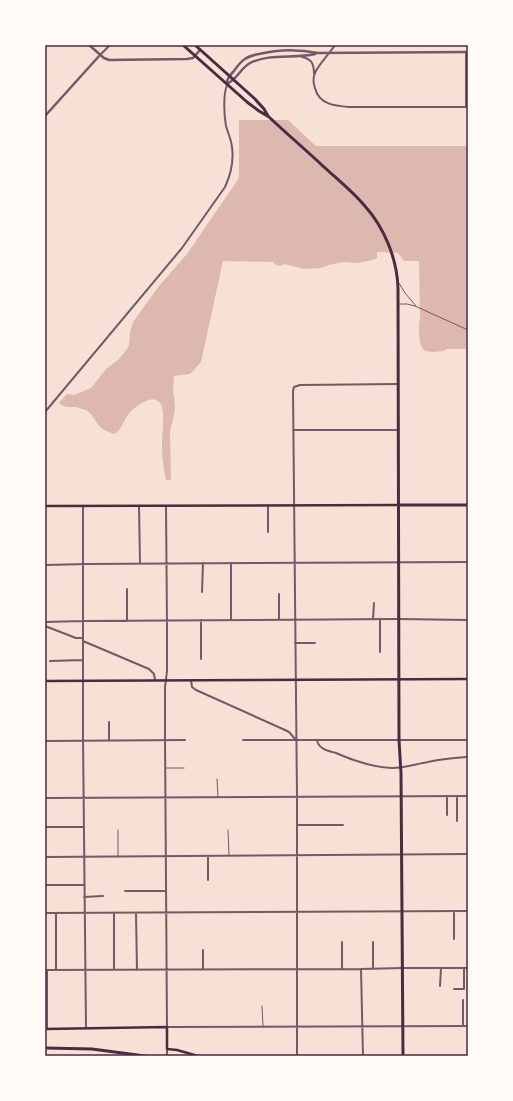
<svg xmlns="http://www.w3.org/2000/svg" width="513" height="1101" viewBox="0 0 513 1101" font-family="Roboto,sans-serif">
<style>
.water{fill:#dcb8b0}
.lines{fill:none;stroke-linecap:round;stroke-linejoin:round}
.service{stroke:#755966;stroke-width:1}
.minor{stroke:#755966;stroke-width:2}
.tertiary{stroke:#755966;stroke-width:2.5}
.secondary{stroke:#4a2c40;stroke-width:2.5}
.primary{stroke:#4a2c40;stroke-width:3}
.neatline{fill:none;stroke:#4a2c40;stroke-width:1.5}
</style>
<rect width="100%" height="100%" fill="#f7e1d7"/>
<path class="water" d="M239,120H288L316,146H468V354L466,353V349H446L445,351C440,351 431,353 426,351C418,349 419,328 419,321H420L419,261H404L398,253L377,252V258L372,260L358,263L343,262L329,265L321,268L305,269L284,264L280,266L274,264V262L223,261L201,362L190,374L174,376L173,393L174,395L175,410L170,432L171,480H166C165,474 163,468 163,462C162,456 162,450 162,444C162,434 166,408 159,402C153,396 145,401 139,405C134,408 129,412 126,418C122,424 121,431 114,434L104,430L99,426L91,414L86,410L76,407H66L59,403L67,394L74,395L91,388L106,369L118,360L123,354L129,346L130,333L133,322L159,286L187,254L239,178Z"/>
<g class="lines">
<path class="service" d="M399,283L405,293L416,306
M398,304H407L415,306L468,330
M165,768H184
M217,779L218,797
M118,830V856
M228,830L229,855
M262,1006L263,1026"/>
<path class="minor" d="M335,45C330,53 318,65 315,73C313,78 313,83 315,88C319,105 336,106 350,107H468
M466,52V107
M100,55L110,45
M302,57C312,59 314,64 314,74
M45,412L182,248L225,187C231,174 234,161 232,147C231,139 228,133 226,126C224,115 223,95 227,85
M293,430H398
M83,506V737L86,1028
M139,506L140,563
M166,506L167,624V671L165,687V736L167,1027L468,1026
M268,532V506
M45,565L87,564L468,562
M202,592L203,563
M373,619L374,603
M380,619V652
M231,620V563
M279,620V594
M127,621V589
M45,622L83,621L399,619L468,620
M45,626L76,638H83
M83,641L149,669L154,674L155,680
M295,643H315
M201,659V620
M50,661L83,660
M191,680L192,687L196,690L285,730L289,732L296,740
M243,740H468
M317,740C318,749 329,751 336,753C354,761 372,767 392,768C404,768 416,764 428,762C441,759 455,758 468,757
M45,741L185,740
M109,741V722
M45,798L468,796
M447,815V796
M457,821V796
M297,825H343
M45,827H84
M45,857L468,854
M208,880V856
M45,885H84
M125,891H166
M84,897L103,896
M454,911V939
M45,913L468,911
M56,913V970
M114,913V970
M136,913L137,970
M373,942V969
M203,969V950
M342,969V942
M361,969L363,1056
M45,970L361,969L402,968H468
M47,970V1029
M440,986L441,968
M454,989H464V968
M463,1026V1000
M167,1056V1049
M285,1056H297
M297,1056V797L293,391L294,387L300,385L398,384"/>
<path class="tertiary" d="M89,45L104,58L109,60L187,59L193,58L200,50
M227,84C227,78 230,75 234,71C237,67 240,62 245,59C249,56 254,55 259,54C279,49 298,49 318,53L468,52
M227,84C237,79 241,68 250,63C270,53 294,59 315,54
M45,116L100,55"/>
<path class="secondary" d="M45,506L398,505
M45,681L468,679
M45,1029L167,1027V1049L177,1050L198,1056"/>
<path class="primary" d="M183,45L247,102L259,111L269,117C287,134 306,150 324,167C337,179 352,191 364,205C384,227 397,258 398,288L399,740L401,773L403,1056
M195,45L255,99L264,109L268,116
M398,505H468
M45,1048L92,1049L145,1056"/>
</g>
<rect width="513" height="1101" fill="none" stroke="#fffaf5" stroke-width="92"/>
<rect x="46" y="46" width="421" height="1009" class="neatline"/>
</svg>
